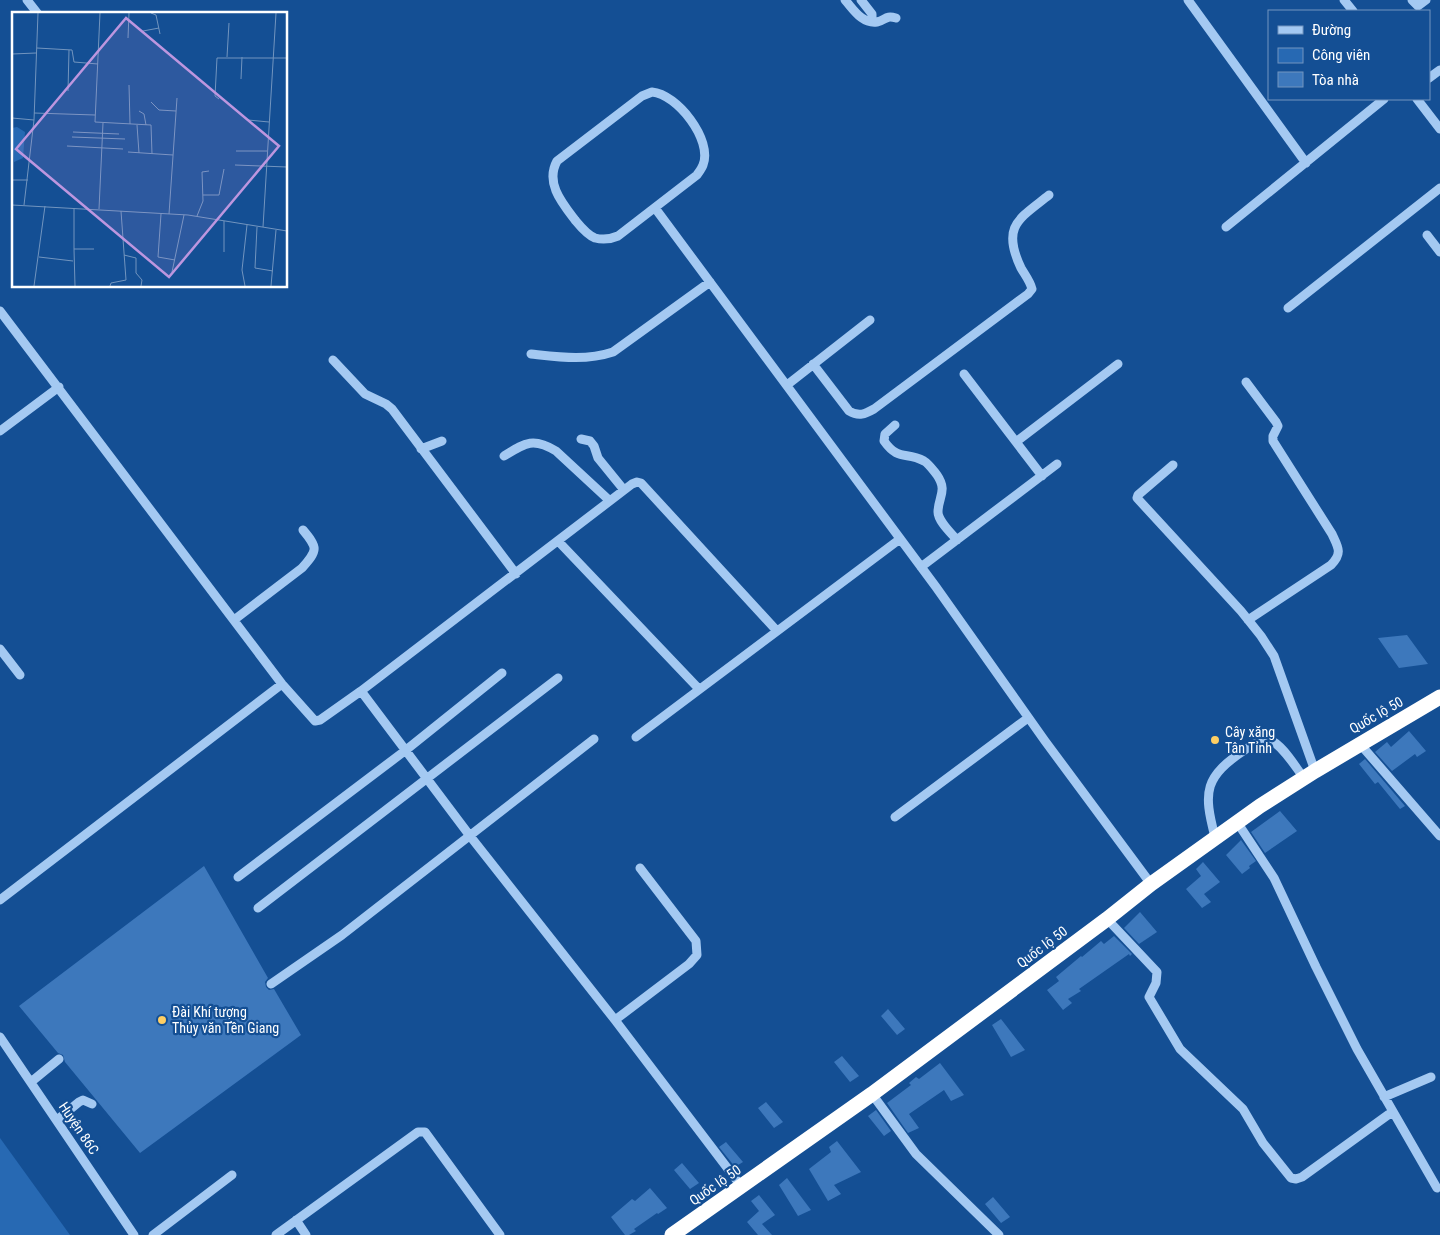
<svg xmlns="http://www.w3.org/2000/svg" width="1440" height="1235" viewBox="0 0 1440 1235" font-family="'Roboto Condensed',sans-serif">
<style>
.green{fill:#2769b3}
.building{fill:#3d78bc}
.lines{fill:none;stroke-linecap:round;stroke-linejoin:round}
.minor{stroke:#a4c9f2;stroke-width:9}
.highway{stroke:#fff;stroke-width:15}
.poi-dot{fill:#ffcf64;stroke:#144f94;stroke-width:2}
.labels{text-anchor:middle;stroke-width:4.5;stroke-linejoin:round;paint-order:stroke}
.street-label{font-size:14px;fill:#fff;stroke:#144f94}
.poi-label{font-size:14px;fill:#fff;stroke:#144f94;text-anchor:start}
.inset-road{fill:none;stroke:#7295bf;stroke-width:1}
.view{fill:#bd96df;fill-opacity:0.15;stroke:#bd96df;stroke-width:2.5}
.inset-edge{fill:none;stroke:#fff;stroke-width:2.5}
</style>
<rect width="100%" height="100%" fill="#144f94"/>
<path class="green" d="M0,1138L70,1235H0Z"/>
<path class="building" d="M1407,635L1428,664L1399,668L1378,638Z
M1409,731L1426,751L1417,757L1415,754L1392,771L1375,752L1387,742L1391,747Z
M1365,759L1405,806L1400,809L1378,782L1375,784L1359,764Z
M1280,811L1297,831L1265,853L1251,832Z
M1241,840L1256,861L1249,866L1250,868L1242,874L1226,855Z
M1203,862L1220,882L1204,894L1211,902L1202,908L1186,889L1201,876L1196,869Z
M204,866L268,978L265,982L266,987L269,990L274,989L301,1035L140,1153L65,1062L63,1055L58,1053L19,1006Z
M1140,912L1157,932L1139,944L1124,928Z
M1114,936L1132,954L1130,956L1129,954L1079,989L1081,991L1068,999L1072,1003L1063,1010L1047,990L1059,981L1056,977L1081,956L1082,957L1101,941L1104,944Z
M888,1009L905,1029L897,1035L881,1016Z
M1001,1019L1025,1050L1011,1057L992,1025Z
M842,1056L859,1076L850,1082L834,1062Z
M940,1063L964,1095L951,1101L944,1090L909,1114L919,1128L908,1133L887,1103L911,1085L909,1083L916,1077L919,1079Z
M766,1102L783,1122L774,1128L758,1108Z
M876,1110L891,1131L884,1136L868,1116Z
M837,1141L861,1172L834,1185L841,1194L828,1201L809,1169L831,1152L829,1147Z
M726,1142L743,1162L735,1167L719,1147Z
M682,1163L699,1183L690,1189L674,1170Z
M787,1178L811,1210L798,1216L779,1185Z
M650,1188L667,1208L658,1214L657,1213L634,1229L636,1231L629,1235H625L611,1217L632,1199L635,1201Z
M759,1195L775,1215L762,1224L772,1235H758L747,1222L759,1211L751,1201Z
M993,1197L1010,1217L1001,1223L985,1204Z"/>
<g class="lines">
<path class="minor" d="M27,0L38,14
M845,0C854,10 862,24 877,22C886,20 885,15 896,18
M861,0L872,14V21
M1188,0L1306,163
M1344,0L1353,11
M1412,0L1418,6L1426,0
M1429,78L1440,70
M652,92C677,94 713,140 703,165C702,168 699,172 697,175L618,236C611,239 603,240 595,238C587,235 580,226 575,220C562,203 545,183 557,161L642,96Z
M1417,99L1440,129
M655,208L936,587L1045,741L1151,884
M1226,227L1384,99
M1427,235L1440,252
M1288,308L1440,188
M0,311L282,684L315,721L320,720L361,691L632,484L637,482L641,483L777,631
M531,354C559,357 586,361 613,352L710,282
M333,360L365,394L386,404L392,409L516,574
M813,364L849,411C859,417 865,414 874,409L1028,294L1032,289C1030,281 1025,275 1021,268C1001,226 1019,219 1049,195
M964,374L1042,476
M1246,382L1276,422L1278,426L1273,436V441L1332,534C1338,547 1343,553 1331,565L1248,620
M787,385L870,320
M895,425L885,434L884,441C899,462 906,451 924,461C929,464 933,470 937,475C948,491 938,497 938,512C938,521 951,533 957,540
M0,431L59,387
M581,439L590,441L594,446L598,458L624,490
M1016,442L1118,364
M421,449L442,441
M504,456C525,443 533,437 556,451L610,501
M1173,465L1138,495L1137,498L1241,611L1261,636L1274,656L1315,771
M558,541L699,689
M921,567L1057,464
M234,620L302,568C318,550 318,548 303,530
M0,649L20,675
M361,691L470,836L615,1020L741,1186
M636,737L900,539
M1360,744L1440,836
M895,817L1028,718
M1237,822L1274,878L1316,967L1357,1049L1437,1188
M1215,837C1203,791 1204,777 1246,749C1252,745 1263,738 1270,740C1282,744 1296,768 1304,778
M238,877L406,750L502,673
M0,900L282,684
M258,908L558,678
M1107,919L1157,972L1156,983L1149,997L1180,1049L1243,1109L1263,1143L1291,1178L1296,1179L1302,1177L1392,1112
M271,984L342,935L594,739
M615,1020L689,964L697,955L696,941L640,868
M0,1037L134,1235
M31,1082L59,1059
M872,1094L916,1154L999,1235
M1384,1097L1431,1077
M57,1120L79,1102L83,1100L92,1104
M296,1220L306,1235
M153,1235L232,1175
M276,1235L418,1132H425L500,1235"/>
<path class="highway" d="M672,1235L872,1094L1107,919L1151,884L1260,806L1315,771L1440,697"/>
</g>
<g class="poi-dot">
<circle cx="1215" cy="740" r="5"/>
<circle cx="162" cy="1020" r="5"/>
</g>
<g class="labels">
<g class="street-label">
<text transform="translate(1376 715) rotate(-30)" y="5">Quốc lộ 50</text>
<text transform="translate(1042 947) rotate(-37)" y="5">Quốc lộ 50</text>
<text transform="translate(79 1128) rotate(56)" y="5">Huyện 86C</text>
<text transform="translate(715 1185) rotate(-35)" y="5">Quốc lộ 50</text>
</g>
<g class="poi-label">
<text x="1225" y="737">Cây xăng<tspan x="1225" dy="16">Tân Tỉnh</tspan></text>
<text x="172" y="1017">Đài Khí tượng<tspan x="172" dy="16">Thủy văn Tền Giang</tspan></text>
</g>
</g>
<g transform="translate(12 12)">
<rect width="275" height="275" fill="#144f94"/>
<path d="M5,115L13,120L11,146L2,150L0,116Z" fill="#2769b3"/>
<path class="inset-road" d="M88,1L83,110L139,113L140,142M139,1L144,3L148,22M131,19L147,16M116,26L117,1M25,36L60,38L62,50L86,52M0,42L24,41M215,45L217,11M205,46H275M205,46L203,84L207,87M229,67L230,45M117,73L118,112M56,79L57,38M139,90L147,98L164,99M127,99L132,102L134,113M22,101L83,103M0,106L22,108M236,108L257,110M125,113L127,141M61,120L107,122M60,125L113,127M55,134L111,137M224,139H255M116,140L161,143M223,153L275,155M0,168H16M191,183H207L212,157M0,193L176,203L275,219M12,193L22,108L26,1M62,196V237H82M87,197L91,111M149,202L146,245L163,248M157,202L165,86M185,204L191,189L190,160L197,159M212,209V240M245,215L243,256L261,259M251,215L264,1M62,237L63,274M112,243L124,246V261L130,268L129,274M27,245L61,249M160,260L172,203M22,274L33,194M98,274L99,271L114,268L109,199M233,274L230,258L235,213M259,274L264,218"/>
<path class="view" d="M114,6L267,134L157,265L4,137Z"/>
<rect width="275" height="275" class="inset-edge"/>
</g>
<rect x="1268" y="10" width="162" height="90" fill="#144f94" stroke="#7295bf"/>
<rect x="1278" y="26" width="25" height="8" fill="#a4c9f2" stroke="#7295bf"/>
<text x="1312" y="35" font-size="15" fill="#ffffff">Đường</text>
<rect x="1278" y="48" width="25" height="15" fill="#2769b3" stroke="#7295bf"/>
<text x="1312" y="60" font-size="15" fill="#ffffff">Công viên</text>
<rect x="1278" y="72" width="25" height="15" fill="#3d78bc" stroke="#7295bf"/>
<text x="1312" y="85" font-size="15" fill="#ffffff">Tòa nhà</text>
</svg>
